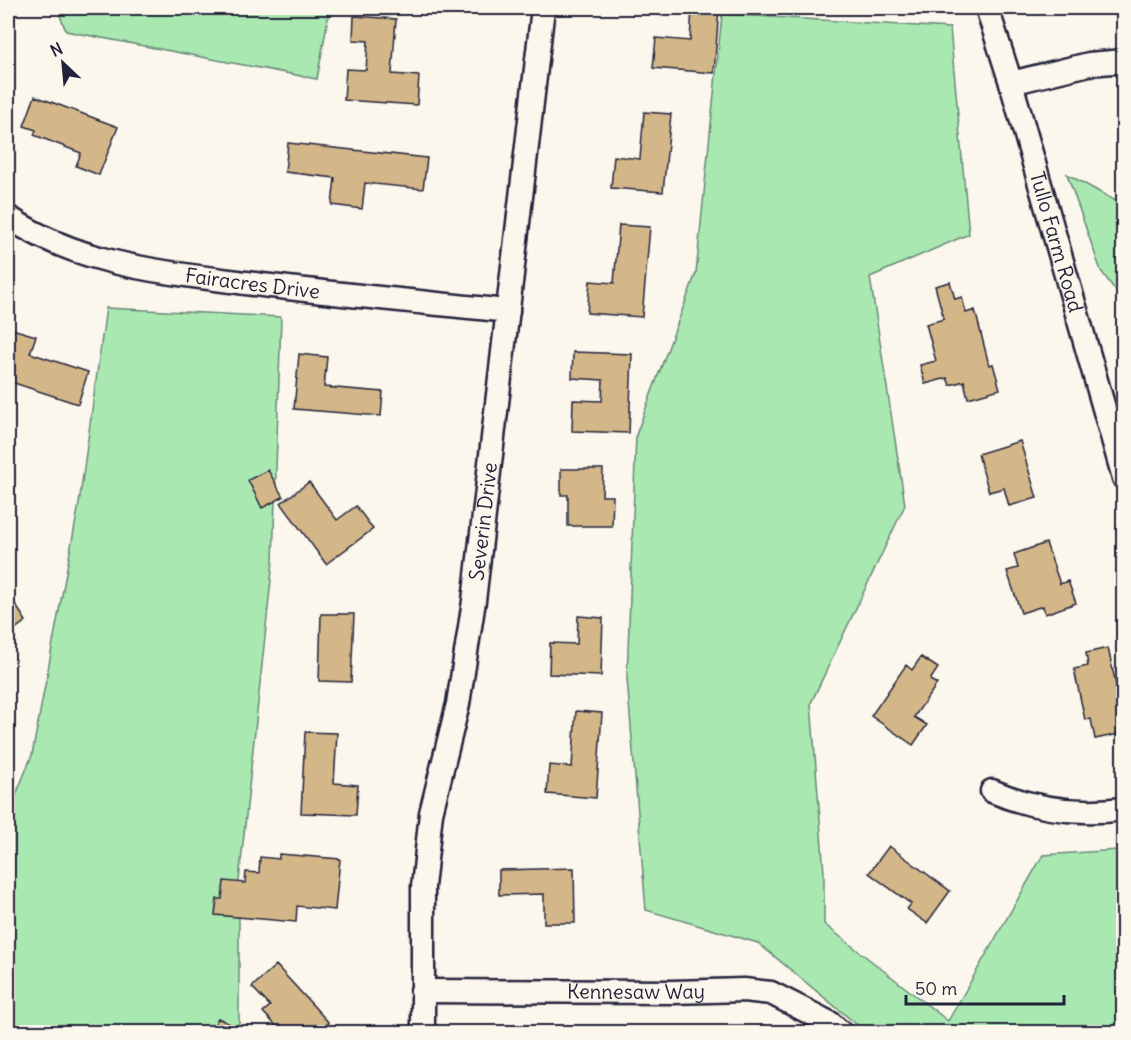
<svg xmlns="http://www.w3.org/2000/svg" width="1131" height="1040" viewBox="0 0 1131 1040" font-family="Delius,sans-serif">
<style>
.green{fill:#a9e9b1;stroke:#668676;stroke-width:1.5}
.building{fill:#d4b789;stroke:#22223b;stroke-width:1.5}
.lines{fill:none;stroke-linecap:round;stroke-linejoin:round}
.minor-casing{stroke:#22223b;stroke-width:27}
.minor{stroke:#fbf7ec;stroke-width:22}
.labels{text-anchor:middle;stroke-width:4.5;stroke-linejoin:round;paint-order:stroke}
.street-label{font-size:20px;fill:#22223b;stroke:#fbf7ec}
</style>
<rect width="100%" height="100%" fill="#fbf7ec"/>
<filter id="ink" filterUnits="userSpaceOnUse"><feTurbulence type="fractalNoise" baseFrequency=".0167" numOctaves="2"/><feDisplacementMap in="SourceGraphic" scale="12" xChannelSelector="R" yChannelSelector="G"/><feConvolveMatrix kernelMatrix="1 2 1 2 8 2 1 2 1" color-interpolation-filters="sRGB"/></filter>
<g filter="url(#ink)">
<path class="green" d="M57,8H330L317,79L66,31Z
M722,14L950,28L969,234L870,277L905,505L811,703L824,873V924L948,1021L1043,855L1118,850L1123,965V1032H866L758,943L646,910L627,678L636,435L696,273Z
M1067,174L1123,205V301L1101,271Z
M106,308L281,317L273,561L239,881V1032H8V815L32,755L79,504Z"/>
<path class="building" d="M692,8H719L714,73L653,68L656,38L690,41Z
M354,16L396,19L392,74L419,76L417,105L344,100L346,69L366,70L368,41L353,40Z
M35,96L118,127L99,175L76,166L81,153L34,135L36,130L24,126Z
M644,112L671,114L663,192L611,188L614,156L640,159Z
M288,143L427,158L423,189L365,183L362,209L332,205L335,178L285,172Z
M619,225L650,227L642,317L587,313L590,281L614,283Z
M950,282L955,299L962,297L966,313L975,310L989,365L993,364L1000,389L968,398L964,381L950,385L947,378L925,384L920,365L936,361L926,324L944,319L935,286Z
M12,329L36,336L30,353L88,372L78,404L8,381V343Z
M573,352L632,354L629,433L572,431L573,400L602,401L603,380L572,378Z
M299,354L327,357L324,387L383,392L381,416L294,409Z
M1020,441L1037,498L1009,506L1004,488L989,492L978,454Z
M561,469H603L602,496H613L612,526H568V495H561Z
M268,470L283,497L262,508L248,480Z
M309,482L337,520L356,506L373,529L326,564L281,503Z
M1046,543L1060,584L1068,581L1076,603L1045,614L1043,606L1021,613L1007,571L1018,568L1014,554Z
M8,593L26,621L8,634Z
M321,614H354L351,682L319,681Z
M578,616L603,618L601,676L549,674L550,643L577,644Z
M1108,648L1124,721V733L1095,739L1091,719L1085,720L1074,669L1088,666L1086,653Z
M921,657L938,668L930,680L937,684L914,717L927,725L913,745L871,716L906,665L912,670Z
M576,711L602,713L596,798L547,794L549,765L572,767Z
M305,732L337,733L334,783L358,785L356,815L301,813Z
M889,846L950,891L927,923L907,909L911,904L869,873Z
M279,854L340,859L335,910L297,906L296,922L215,915L217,899H222L224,881L245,883L246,872L259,873L260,857L279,859Z
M574,868L575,923H544V894L499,895V870Z
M276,965L329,1023L318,1032H282L263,1012L270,1006L252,987Z
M218,1018L245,1032H211Z"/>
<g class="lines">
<defs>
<g id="minor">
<path id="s1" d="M987,8L1011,83L1124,478"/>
<path d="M1011,83L1089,64L1124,61"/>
<path id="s2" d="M8,217C79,265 162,272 246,283C333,294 420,302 508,311"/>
<path d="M992,791C1034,809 1078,815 1124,809"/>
<path id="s3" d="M422,991L673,992L744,990L771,993L830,1023L840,1032"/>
<path id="s4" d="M423,1032V887L431,813L458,704L474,601L543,8"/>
</g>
</defs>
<use href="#minor" class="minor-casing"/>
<use href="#minor" class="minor"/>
</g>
</g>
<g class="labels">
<g class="street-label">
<text dy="7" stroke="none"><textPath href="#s1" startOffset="244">Tullo Farm Road</textPath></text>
<text dy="7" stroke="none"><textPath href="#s2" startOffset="256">Fairacres Drive</textPath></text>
<text dy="7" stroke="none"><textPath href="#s4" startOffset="516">Severin Drive</textPath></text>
<text dy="7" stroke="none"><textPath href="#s3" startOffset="214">Kennesaw Way</textPath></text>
</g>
</g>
<rect width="1131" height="1040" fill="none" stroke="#fbf7ec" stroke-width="30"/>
<rect x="15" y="15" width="1101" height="1010" fill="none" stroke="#22223b" stroke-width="2" filter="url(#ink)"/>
<g transform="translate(63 63) rotate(334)" stroke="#fbf7ec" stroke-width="4.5" paint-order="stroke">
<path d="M0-4.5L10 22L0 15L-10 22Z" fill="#22223b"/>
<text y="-9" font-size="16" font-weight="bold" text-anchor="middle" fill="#22223b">N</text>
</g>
<path d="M906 995v9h158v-9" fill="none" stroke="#22223b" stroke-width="3"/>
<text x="915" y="995" font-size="18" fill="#22223b" stroke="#fbf7ec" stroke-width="4.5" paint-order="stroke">50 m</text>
</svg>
